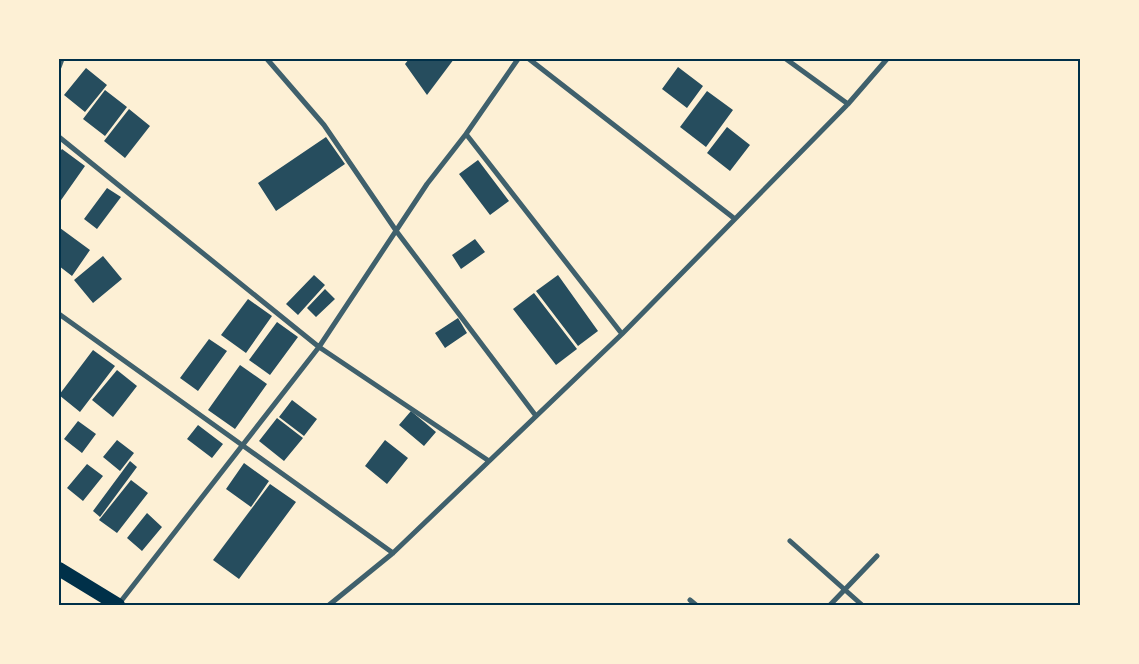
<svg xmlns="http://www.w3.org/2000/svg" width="1139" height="664" viewBox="0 0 1139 664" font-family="'Titillium Web',sans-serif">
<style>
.building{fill:#264d5e}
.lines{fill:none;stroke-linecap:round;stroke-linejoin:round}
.minor{stroke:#3f606c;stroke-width:5}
.trunk{stroke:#003049;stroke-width:14}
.neatline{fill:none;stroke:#003049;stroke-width:2}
</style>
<rect width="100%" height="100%" fill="#fdf0d5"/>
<path class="building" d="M409,59H454L427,95L405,64Z
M678,67L703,86L687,108L662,89Z
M86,68L107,85L85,112L64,95Z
M105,90L127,107L105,136L83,119Z
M707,91L733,110L706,147L680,127Z
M129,109L150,126L125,158L104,141Z
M727,127L750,145L730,171L707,153Z
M326,137L345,164L276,211L258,183Z
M62,149L85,166L59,203V153Z
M478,160L509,201L490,215L459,174Z
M107,188L121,197L97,229L84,219Z
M60,228L90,250L72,276L59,266Z
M475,239L485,252L461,269L452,255Z
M103,256L122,279L93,303L74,280Z
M314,275L325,285L298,315L286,304Z
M558,275L598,331L578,346L536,291Z
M325,289L335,299L316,317L307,308Z
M534,293L577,349L556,365L513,309Z
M248,299L272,316L246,353L221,335Z
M458,318L467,333L445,348L435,333Z
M277,322L298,337L270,375L249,360Z
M209,339L227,351L198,391L180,378Z
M93,350L115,366L80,412L59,395Z
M240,365L267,384L235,429L208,410Z
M117,370L137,386L113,417L92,400Z
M292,400L317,419L304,436L279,417Z
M411,411L436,432L424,446L399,425Z
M277,418L303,438L284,461L259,441Z
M78,421L96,434L82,453L64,439Z
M198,425L223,444L212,458L187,439Z
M117,440L134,453L120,471L103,457Z
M385,440L408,458L387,484L365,466Z
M130,461L137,467L100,517L93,511Z
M244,463L269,481L251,507L226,489Z
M87,464L103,476L83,501L67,488Z
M131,480L148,493L117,533L99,520Z
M270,484L296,502L239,579L213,560Z
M147,513L162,527L142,551L127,538Z"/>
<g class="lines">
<path class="minor" d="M267,59L324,125L397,232L536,416
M529,59L735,219
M786,59L848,104
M59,67L62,59
M466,134L622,334
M59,137L319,347L489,461
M59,314L393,553
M790,541L862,605
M690,600L696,605
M118,605L319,347L427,184L466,134L518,59
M329,605L393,553L622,334L848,104L887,59
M830,605L877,556"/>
<path class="trunk" d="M59,569L118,605"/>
</g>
<rect width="1139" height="664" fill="none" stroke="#fdf0d5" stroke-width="120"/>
<rect x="60" y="60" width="1019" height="544" class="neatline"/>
</svg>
